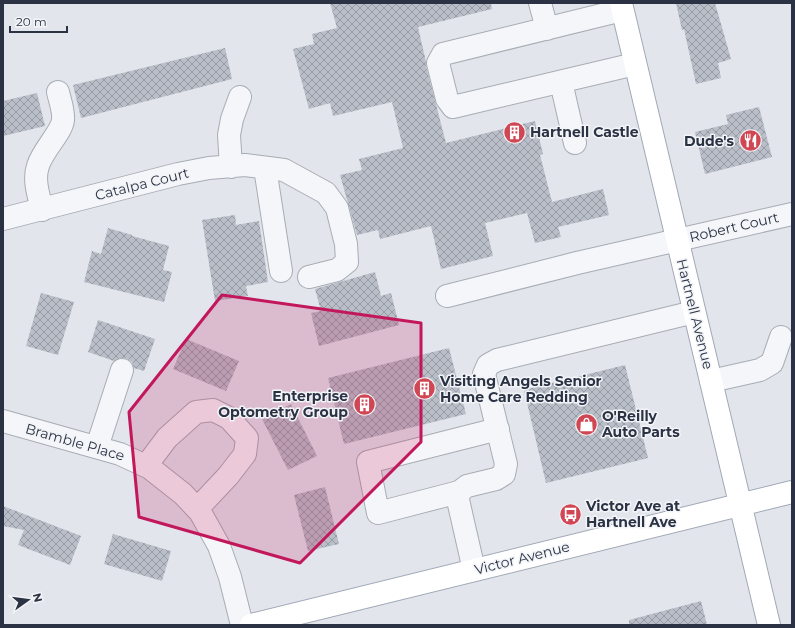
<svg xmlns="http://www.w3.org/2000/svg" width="795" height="628" viewBox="0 0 795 628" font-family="Montserrat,sans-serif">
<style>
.building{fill:url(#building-cross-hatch)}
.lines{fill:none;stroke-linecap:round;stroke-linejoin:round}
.minor-casing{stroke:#a7acb5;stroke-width:24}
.major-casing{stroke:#a1a9b7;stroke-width:24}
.minor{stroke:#f5f6f9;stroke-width:22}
.major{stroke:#fff;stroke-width:22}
.marked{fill:#c2185b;fill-opacity:0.2;stroke:#c2185b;stroke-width:3;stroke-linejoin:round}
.labels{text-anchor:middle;stroke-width:3;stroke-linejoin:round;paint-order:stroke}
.poi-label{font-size:14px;font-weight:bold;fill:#2a3243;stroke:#f2f4f8;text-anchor:start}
.street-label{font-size:14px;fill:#2a3243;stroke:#f2f4f8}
</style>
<defs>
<pattern id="building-cross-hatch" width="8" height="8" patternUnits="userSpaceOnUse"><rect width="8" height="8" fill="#b9bec8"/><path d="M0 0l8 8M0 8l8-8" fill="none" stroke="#979ba4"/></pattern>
</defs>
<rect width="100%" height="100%" fill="#e2e5eb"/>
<path class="building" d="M330,3H491L492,9L418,27L426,62V66L446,143L535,121L543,154L540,155L552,202L603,189L609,215L558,227L561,237L535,243L527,213L485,223L493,256L441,269L431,226L380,239L378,230L357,235L340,175L362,170L359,159L403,148L392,102L333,116L330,103L309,109L293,49L314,44L312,34L337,28Z
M676,3H715L731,59L718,63L721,78L696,84L684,29L682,30Z
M225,48L232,79L81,118L73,85Z
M37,93L45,126L3,136V101Z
M759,107L772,157L705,174L695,132L728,124L726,115Z
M235,215L236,225L259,221L268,282L246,286L248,296L215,301L202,220Z
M108,228L132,235V236L169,246L163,270L172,272L164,302L84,282L92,251L101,254Z
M375,272L381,296L391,293L399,325L319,346L311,313L321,311L315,289Z
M41,293L74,302L58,355L26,346Z
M98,320L155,339L144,371L134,368L132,362L126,358H120L114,361L88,352Z
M186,339L239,361L226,391L173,369Z
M449,348L466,414L344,444L328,378Z
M625,365L648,458L546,483L524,390Z
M291,404L317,456L288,470L262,419Z
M325,487L339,544L308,551L294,495Z
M3,506L81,536L70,565L18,545L24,530L3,526Z
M113,534L171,551L162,581L104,564Z
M701,601L707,625H629V620Z"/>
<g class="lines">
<defs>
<path id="minor" d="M540,3L547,29
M622,10L443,54L438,63L447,99L453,107L635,64
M561,82L575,143
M231,167L229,135L232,119L240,97
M265,168L281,271
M42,210C39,196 33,180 38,166C42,151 62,132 63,120C64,111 60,101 58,92
M3,219L178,174L209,168L245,165L284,170L326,193L337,208L346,244L347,262L337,270L309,277
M447,296L577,263L792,214
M711,381L760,370L772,363L781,337
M3,421L120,454L150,468L183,494L200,512L219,546L230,577L242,625
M97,447L122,370
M146,466L167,438L196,412L213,410L229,418L247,438L245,454L228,476L197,509
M459,492L378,513L368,462L498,429
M474,570L458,500L459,492L467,486L496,479L504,474L506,464L484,374L488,365L497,360L694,312"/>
<path id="major" d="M621,3L769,625
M251,625L792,492"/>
</defs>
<use href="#minor" class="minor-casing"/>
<use href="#major" class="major-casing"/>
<use href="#minor" class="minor"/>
<use href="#major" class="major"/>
</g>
<path class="marked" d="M222,295L421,323V442L300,563L139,517L129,412Z"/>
<defs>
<symbol id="building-disc" viewBox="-11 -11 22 22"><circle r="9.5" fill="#d14653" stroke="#f2f4f8"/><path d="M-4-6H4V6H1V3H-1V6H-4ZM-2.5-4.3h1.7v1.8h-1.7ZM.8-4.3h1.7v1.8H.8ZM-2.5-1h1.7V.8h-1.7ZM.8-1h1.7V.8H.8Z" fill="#fff"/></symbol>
<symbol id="restaurant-disc" viewBox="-11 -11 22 22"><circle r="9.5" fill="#d14653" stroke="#f2f4f8"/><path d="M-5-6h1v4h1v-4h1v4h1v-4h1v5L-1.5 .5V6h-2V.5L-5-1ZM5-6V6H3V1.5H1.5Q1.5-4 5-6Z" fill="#fff"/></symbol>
<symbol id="shop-disc" viewBox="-11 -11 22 22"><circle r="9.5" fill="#d14653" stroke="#f2f4f8"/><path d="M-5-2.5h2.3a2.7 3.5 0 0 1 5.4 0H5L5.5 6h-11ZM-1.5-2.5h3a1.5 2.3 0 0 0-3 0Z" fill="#fff"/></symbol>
<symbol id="bus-disc" viewBox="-11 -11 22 22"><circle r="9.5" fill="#d14653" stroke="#f2f4f8"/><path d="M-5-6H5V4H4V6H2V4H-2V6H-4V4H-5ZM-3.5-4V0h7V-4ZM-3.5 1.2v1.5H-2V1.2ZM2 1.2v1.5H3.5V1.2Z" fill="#fff"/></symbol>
</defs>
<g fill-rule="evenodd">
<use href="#building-disc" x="502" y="120" width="25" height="25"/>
<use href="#restaurant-disc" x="738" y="128" width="25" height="25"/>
<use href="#building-disc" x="412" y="376" width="25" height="25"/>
<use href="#building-disc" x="352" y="392" width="25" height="25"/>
<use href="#shop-disc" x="574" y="412" width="25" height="25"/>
<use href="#bus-disc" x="558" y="502" width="25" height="25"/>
</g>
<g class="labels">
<g class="poi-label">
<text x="530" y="137">Hartnell Castle</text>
<text x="734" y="146" text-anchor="end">Dude's</text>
<text x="440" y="386">Visiting Angels Senior<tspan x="440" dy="16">Home Care Redding</tspan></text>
<text x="348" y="401" text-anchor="end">Enterprise<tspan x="348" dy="16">Optometry Group</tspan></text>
<text x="602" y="421">O'Reilly<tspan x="602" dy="16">Auto Parts</tspan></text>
<text x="586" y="511">Victor Ave at<tspan x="586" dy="16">Hartnell Ave</tspan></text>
</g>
<g class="street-label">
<text transform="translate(142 184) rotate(-14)" y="5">Catalpa Court</text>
<text transform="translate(734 227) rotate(-13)" y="5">Robert Court</text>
<text transform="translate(695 314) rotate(76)" y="5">Hartnell Avenue</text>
<text transform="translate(75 442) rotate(16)" y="5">Bramble Place</text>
<text transform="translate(522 558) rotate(-14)" y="5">Victor Avenue</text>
</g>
</g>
<rect width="795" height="628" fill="none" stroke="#2a3243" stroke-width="8"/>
<g transform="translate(28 600) rotate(76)" stroke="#f2f4f8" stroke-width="3" paint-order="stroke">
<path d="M0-3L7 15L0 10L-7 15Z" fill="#2a3243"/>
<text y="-6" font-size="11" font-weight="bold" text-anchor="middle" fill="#2a3243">N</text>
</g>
<path d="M10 26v6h57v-6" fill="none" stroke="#2a3243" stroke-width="2"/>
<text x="16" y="26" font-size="12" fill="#2a3243" stroke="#f2f4f8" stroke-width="3" paint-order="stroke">20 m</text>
</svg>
